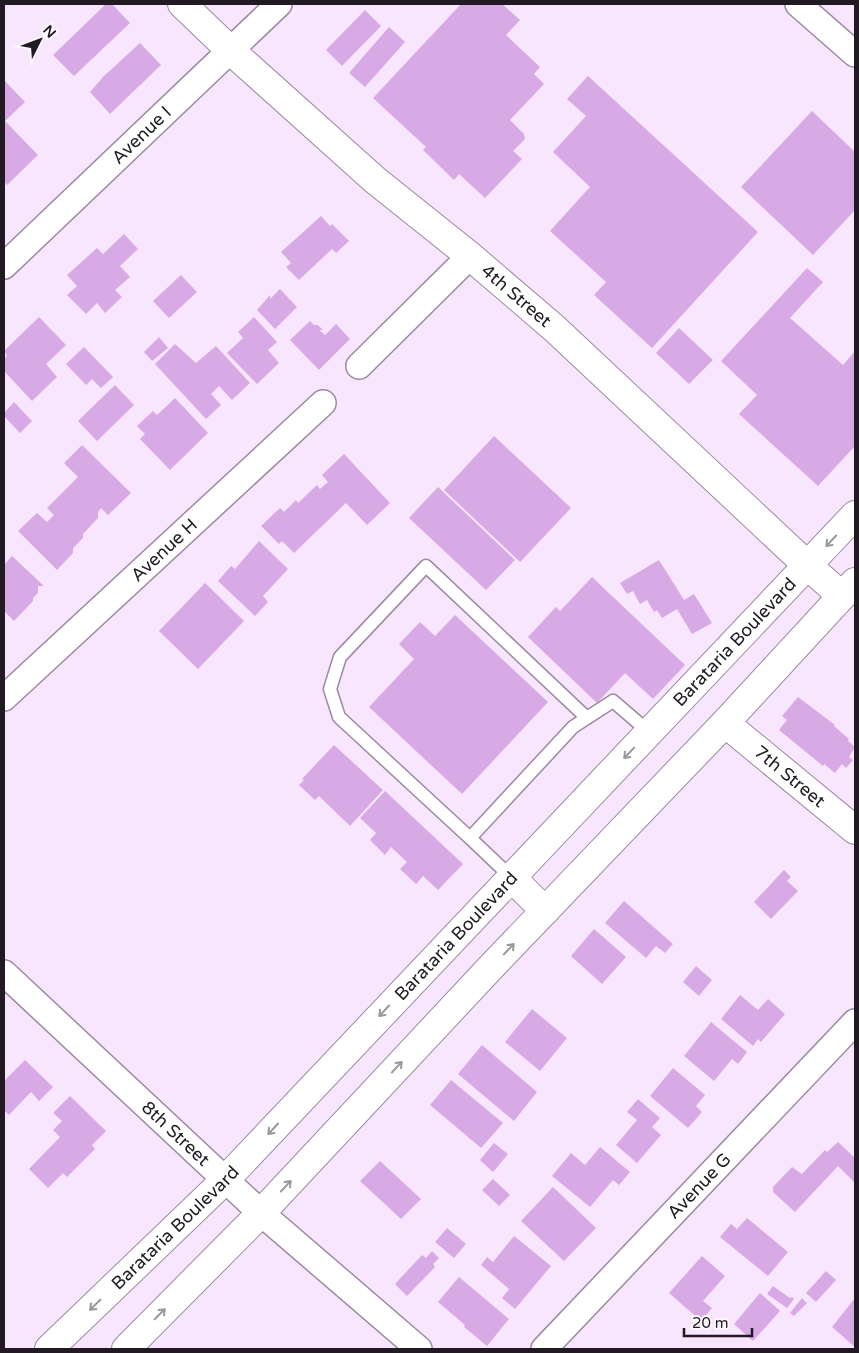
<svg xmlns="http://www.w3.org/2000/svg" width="859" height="1353" viewBox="0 0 859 1353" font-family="'Varela Round',sans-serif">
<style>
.building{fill:#d8aae5}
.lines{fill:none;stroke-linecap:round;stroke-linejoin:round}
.lane-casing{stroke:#9c8aa1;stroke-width:15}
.street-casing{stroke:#9c8aa1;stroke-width:28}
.secondary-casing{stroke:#9c8aa1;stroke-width:30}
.lane{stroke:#fff;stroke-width:12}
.street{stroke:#fff;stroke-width:25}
.secondary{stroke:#fff;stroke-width:28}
.oneway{stroke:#9b989c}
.labels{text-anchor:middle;stroke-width:4.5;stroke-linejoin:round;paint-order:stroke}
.street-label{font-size:18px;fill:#211a23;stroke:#fcf8fd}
</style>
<rect width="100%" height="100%" fill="#f8e5fe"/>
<path class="building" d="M106,4H112L130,23L74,76L53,55Z
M461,4H502L520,20L506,35L540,67L534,74L544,84L510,120L524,134L525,139L513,151L522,159L485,198L459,174L454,180L423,150L426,147L373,98Z
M365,10L381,26L342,66L326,50Z
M389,27L405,42L365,87L349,73Z
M140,43L161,65L110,114L90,92L104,76Z
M588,76L758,232L652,348L594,295L606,282L550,231L590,187L553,152L586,116L567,99Z
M4,80L25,102L5,121L38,155L7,185L4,181Z
M812,111L855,152V210L813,255L741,187Z
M321,216L330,226L332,224L349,241L336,253L332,249L299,280L286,267L291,263L281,252Z
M124,234L138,249L120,266L130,277L115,290L122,297L105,313L97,303L86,314L67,295L77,286L67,275L97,248L103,254Z
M807,268L823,282L790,318L843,365L855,351V446L818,486L739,414L757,395L721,361Z
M181,275L197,292L169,318L153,301Z
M280,289L297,307L275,329L257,310L270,295V299Z
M39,317L66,345L46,364L57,377L32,401L4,371V359L7,356L4,351Z
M254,317L277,342L268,350L279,363L257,384L227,353L243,338L238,332Z
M310,321L314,325H318L323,330H319L325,335L336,324L350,339L319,370L290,340Z
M679,328L713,360L689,384L656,353Z
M159,337L168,348L152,361L144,352Z
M175,344L196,363L216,346L250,383L232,400L219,386L211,394L221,405L206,419L155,364Z
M84,347L113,377L101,388L92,379L86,385L66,364Z
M115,385L134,405L97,441L78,421Z
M175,398L208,433L170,470L140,439L145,434L137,426L153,411L157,415Z
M14,402L32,421L20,433L4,416V413Z
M494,436L571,508L520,562L444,490Z
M82,445L131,493L108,515L101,508L98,512V518L83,534V538L73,548V553L57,570L18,531L37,513L47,522L54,515L47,508L78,477L64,463Z
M344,454L390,503L367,525L346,503L294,553L282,541L279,544L261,526L280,508L284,512L296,500L298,503L317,485L320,489L328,482L322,475Z
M438,487L515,560L486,590L409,518Z
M259,541L288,569L263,596L268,602L255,616L218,581L231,566L235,569Z
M12,556L44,586H38V593L33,598V601L14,621L4,611V565Z
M659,560L684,600L694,594L712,623L692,634L677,609L662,618L657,610L654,612L647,600L640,604L633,591L627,594L620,583Z
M592,577L685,665L653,699L625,673L597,703L528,637L556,607L560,611Z
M205,583L244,621L198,669L159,631Z
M455,615L548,702L462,794L369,707L414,659L399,644L420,622L435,636Z
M798,697L835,725L834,726L849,739L848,741L855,747L849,757L853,760L846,768L842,764L835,773L824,764L823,766L779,730L787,720L782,716Z
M334,745L383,790L350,826L319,796L315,800L299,785L304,780L302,779Z
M385,791L463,864L438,890L423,876L416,884L400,869L407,862L391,847L385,855L370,840L376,833L360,818Z
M784,870L791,877L787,881L798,891L771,919L754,902Z
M624,901L673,944L665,953L656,946L646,958L605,923Z
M594,929L626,957L602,984L571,956Z
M696,966L712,980L699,996L683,982Z
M740,995L758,1010L768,999L785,1014L761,1042L758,1039L753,1046L721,1019Z
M532,1009L567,1038L540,1071L505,1042Z
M711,1022L747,1052L738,1064L732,1059L714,1081L684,1056Z
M482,1045L537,1092L514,1121L458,1074Z
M25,1060L53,1087L39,1101L31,1092L9,1115L4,1110V1081Z
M673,1068L705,1095L696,1106L702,1112L688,1128L650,1096Z
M451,1080L503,1123L481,1148L430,1105Z
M70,1096L106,1131L92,1145L95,1149L67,1177L63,1173L48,1188L29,1169L60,1137L53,1130L62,1121L53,1113Z
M638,1099L660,1118L652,1127L661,1135L637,1163L616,1145L637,1120L627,1112Z
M838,1142L855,1158V1181L854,1182L838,1166L795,1212L773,1192V1187L792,1167L802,1174L825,1150L827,1152Z
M494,1143L508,1154L493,1172L480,1160Z
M600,1147L630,1172L619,1185L613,1180L590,1207L552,1176L571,1153L585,1165Z
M380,1161L421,1199L401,1219L360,1181Z
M493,1179L510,1195L499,1206L482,1190Z
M553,1187L596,1228L564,1261L521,1221Z
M747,1218L788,1252L768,1276L720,1237L731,1224L737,1229Z
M447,1228L466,1244L454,1258L435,1242Z
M514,1236L551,1266L515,1309L502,1298L509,1289L481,1265L487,1257L493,1262Z
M432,1251L439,1258L433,1264L435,1267L407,1296L395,1284L422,1255L426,1258Z
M702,1256L725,1276L703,1301L712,1308L701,1321L669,1293Z
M826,1271L836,1280L816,1302L806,1293Z
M459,1277L509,1319L487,1346L464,1327L465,1325L438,1302Z
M773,1286L790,1298L792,1297L794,1299L787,1308L767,1294Z
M760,1293L780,1311L753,1341L734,1324Z
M802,1298L807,1303L794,1316L790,1313Z
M855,1298V1347L832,1327Z"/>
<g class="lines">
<defs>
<path id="lane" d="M470,838L339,717L330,689L340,657L426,566L587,718
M511,877L470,838L573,727L613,701L649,732"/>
<g id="street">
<path d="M798,4L855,54"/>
<path id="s1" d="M4,266L279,4"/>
<path d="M359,366L470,256"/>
<path id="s2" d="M4,698L323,403"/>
<path id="s3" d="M4,973L261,1213L419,1349"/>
<path id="s4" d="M544,1349L855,1022"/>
</g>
<g id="secondary">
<path id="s5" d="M182,4L230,50L375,180L470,256L554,328L808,566L842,596"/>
<path id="s6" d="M725,723L855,830"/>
<path d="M511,877L545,911"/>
<path id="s7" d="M49,1349L225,1180L855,515"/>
<path d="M126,1349L261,1213L492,966L725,723L855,582"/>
</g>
</defs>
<use href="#lane" class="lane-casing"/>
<use href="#street" class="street-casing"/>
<use href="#secondary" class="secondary-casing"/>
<use href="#lane" class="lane"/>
<use href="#street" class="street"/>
<use href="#secondary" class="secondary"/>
</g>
<defs><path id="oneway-shaft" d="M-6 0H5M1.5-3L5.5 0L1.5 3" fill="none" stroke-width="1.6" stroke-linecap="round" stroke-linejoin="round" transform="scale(1.25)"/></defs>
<g class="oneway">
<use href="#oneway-shaft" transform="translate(831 541) rotate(133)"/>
<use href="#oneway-shaft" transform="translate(629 753) rotate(134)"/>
<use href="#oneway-shaft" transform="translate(509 949) rotate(-46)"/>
<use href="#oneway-shaft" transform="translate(384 1011) rotate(133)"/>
<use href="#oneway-shaft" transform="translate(397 1067) rotate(-47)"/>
<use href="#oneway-shaft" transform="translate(273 1129) rotate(133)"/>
<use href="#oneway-shaft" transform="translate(286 1186) rotate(-47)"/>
<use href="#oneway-shaft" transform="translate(95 1305) rotate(136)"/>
<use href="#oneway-shaft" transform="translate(160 1314) rotate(-45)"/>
</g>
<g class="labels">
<g class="street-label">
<text dy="6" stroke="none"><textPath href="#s1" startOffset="190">Avenue I</textPath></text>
<text dy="6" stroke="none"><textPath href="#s5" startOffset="444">4th Street</textPath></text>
<text dy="6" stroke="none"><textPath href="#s2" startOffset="218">Avenue H</textPath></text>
<text dy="6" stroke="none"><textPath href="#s7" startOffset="985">Barataria Boulevard</textPath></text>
<text dy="6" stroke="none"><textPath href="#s6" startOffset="84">7th Street</textPath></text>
<text dy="6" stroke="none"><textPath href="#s7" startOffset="580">Barataria Boulevard</textPath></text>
<text dy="6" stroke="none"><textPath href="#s3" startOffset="235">8th Street</textPath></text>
<text dy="6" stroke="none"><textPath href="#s4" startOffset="225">Avenue G</textPath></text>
<text dy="6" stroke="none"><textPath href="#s7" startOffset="175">Barataria Boulevard</textPath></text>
</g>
</g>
<rect width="859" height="1353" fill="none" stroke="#211a23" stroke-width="10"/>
<g transform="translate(40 40) rotate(48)" stroke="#fcf8fd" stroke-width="4" paint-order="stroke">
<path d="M0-4L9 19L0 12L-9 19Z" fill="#211a23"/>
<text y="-8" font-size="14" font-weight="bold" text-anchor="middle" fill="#211a23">N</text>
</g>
<path d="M684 1328v8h68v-8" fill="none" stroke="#211a23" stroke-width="2.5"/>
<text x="692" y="1328" font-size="15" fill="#211a23" stroke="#fcf8fd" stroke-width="4" paint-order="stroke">20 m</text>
</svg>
